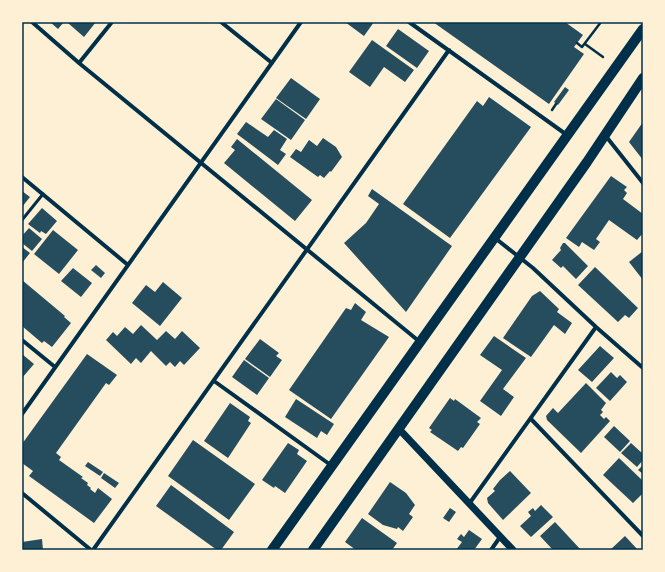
<svg xmlns="http://www.w3.org/2000/svg" width="665" height="572" viewBox="0 0 665 572" font-family="Signika,sans-serif">
<style>
.building{fill:#264d5e}
.lines{fill:none;stroke-linecap:round;stroke-linejoin:round}
.path{stroke:#003049;stroke-width:2.5}
.service{stroke:#003049;stroke-width:3}
.minor{stroke:#003049;stroke-width:4}
.tertiary{stroke:#003049;stroke-width:7}
.primary{stroke:#003049;stroke-width:10}
.neatline{fill:none;stroke:#003049;stroke-width:1.5}
</style>
<rect width="100%" height="100%" fill="#fdf0d5"/>
<path class="building" d="M50,22H64L58,29Z
M69,22H96L84,37L68,23Z
M345,22H374L364,36Z
M433,22H565L583,35L574,47L584,54L549,104Z
M398,29L429,51L417,68L386,46Z
M372,40L414,70L405,82L384,67L370,87L349,72Z
M291,78L320,99L306,119L276,98Z
M565,87L569,90L558,105L554,102Z
M489,97L531,127L450,238L403,204L477,101L483,106Z
M276,99L305,120L291,140L261,119Z
M246,122L268,137L274,130L287,139L280,150L286,154L278,165L237,134Z
M643,122V160L629,142Z
M323,138L336,147L342,157L331,172L330,171L324,178L320,175L318,177L290,157L296,149L301,152L309,140L317,146Z
M237,139L312,200L295,221L224,163L235,150L231,147Z
M611,176L627,187L624,190L627,193L623,199L643,214V233L637,240L609,220L596,239L600,242L594,250L582,242L579,247L566,238Z
M372,189L452,246L406,312L344,243L366,223L379,204L368,196Z
M22,191L30,197L22,207Z
M42,208L57,221L46,234L41,231L40,233L28,224Z
M29,228L42,239L32,251L22,243V236Z
M53,230L78,250L59,274L34,254Z
M563,243H565L588,266L576,279L563,266L561,268L552,260L561,250L560,248Z
M22,247L30,253L22,263Z
M643,251V280L629,262Z
M96,265L105,273L101,278L91,270Z
M595,267L638,308L629,318L625,315L618,322L578,285Z
M73,268L92,283L81,297L61,281Z
M22,280L65,316L64,317L71,323L52,347L44,341L42,343L22,326Z
M163,282L182,298L160,326L132,303L146,285L155,292Z
M540,291L559,309L557,312L572,323L565,334L554,325L531,357L503,338L532,296Z
M355,303L366,312L361,320L389,337L331,419L289,390L346,308L351,310Z
M141,325L157,340L166,331L175,339L182,331L200,348L184,365L180,361L175,367L170,362L166,366L151,351L141,363L136,358L131,364L106,340L113,332L117,336L125,327L133,334Z
M494,336L526,358L503,389L514,397L501,416L480,401L502,370L480,355Z
M260,339L279,353L276,356L282,360L270,377L245,359Z
M600,346L614,358L592,382L578,370Z
M22,354L34,364L22,378Z
M87,354L117,375L109,385L106,383L56,453L61,457L59,460L83,477L81,478L88,483L87,485L91,488L90,489L95,493L98,488L112,499L94,523L29,476L33,471L22,463V444Z
M244,360L269,378L257,395L232,377Z
M611,372L617,378L620,375L627,382L610,401L596,388Z
M586,383L606,403L601,410L603,412L600,415L604,419L606,417L610,421L581,453L547,420L546,416L553,408L558,413Z
M450,398L454,401L455,399L481,418L477,422L480,424L463,448L461,447L458,451L430,432L432,430L429,428Z
M296,399L334,424L327,435L321,431L317,438L285,417Z
M230,403L250,417L248,421L251,423L228,458L204,441Z
M614,426L630,441L620,452L604,437Z
M193,440L255,484L229,520L168,476Z
M288,443L299,450L297,454L307,461L285,493L275,486L274,488L262,480Z
M631,443L643,454V460L637,467L621,453Z
M619,458L643,481V493L633,503L603,475Z
M88,462L103,472L100,476L85,466Z
M643,465V474L638,470Z
M510,471L531,493L503,520L488,503L487,498L495,491L493,489L500,480Z
M104,473L119,483L115,488L101,478Z
M390,482L406,493L415,505L409,514L413,517L403,531L398,527L397,529L383,525L368,514Z
M171,485L234,532L221,550H217L156,506Z
M541,505L553,517L531,537L520,526L531,516L528,512L533,508L535,511Z
M450,508L456,512L449,522L443,518Z
M362,518L397,543L392,550H356L345,542Z
M555,522L581,550H553L540,536Z
M469,530L482,539L474,550H456L462,542L457,539L461,534L464,537Z
M625,536L638,550H610Z
M42,539L43,550H22V542Z"/>
<g class="lines">
<path class="path" d="M577,43L582,47L601,22
M585,44L603,57
M552,110L556,104"/>
<path class="service" d="M22,220L43,194"/>
<path class="minor" d="M32,22L79,63L420,342
M221,22L272,63
M409,22L567,135
M79,63L112,22
M605,135L643,183
M22,177L128,265
M495,238L533,268L596,327L643,368
M22,340L55,367
M214,381L332,466
M22,414L301,22
M531,419L643,536
M22,493L91,550
M469,504L596,327
M93,550L449,50
M491,550L500,537"/>
<path class="tertiary" d="M399,429L513,550"/>
<path class="primary" d="M272,550L643,29
M313,550L587,162L643,78"/>
</g>
<rect width="665" height="572" fill="none" stroke="#fdf0d5" stroke-width="46"/>
<rect x="23" y="23" width="619" height="526" class="neatline"/>
</svg>
